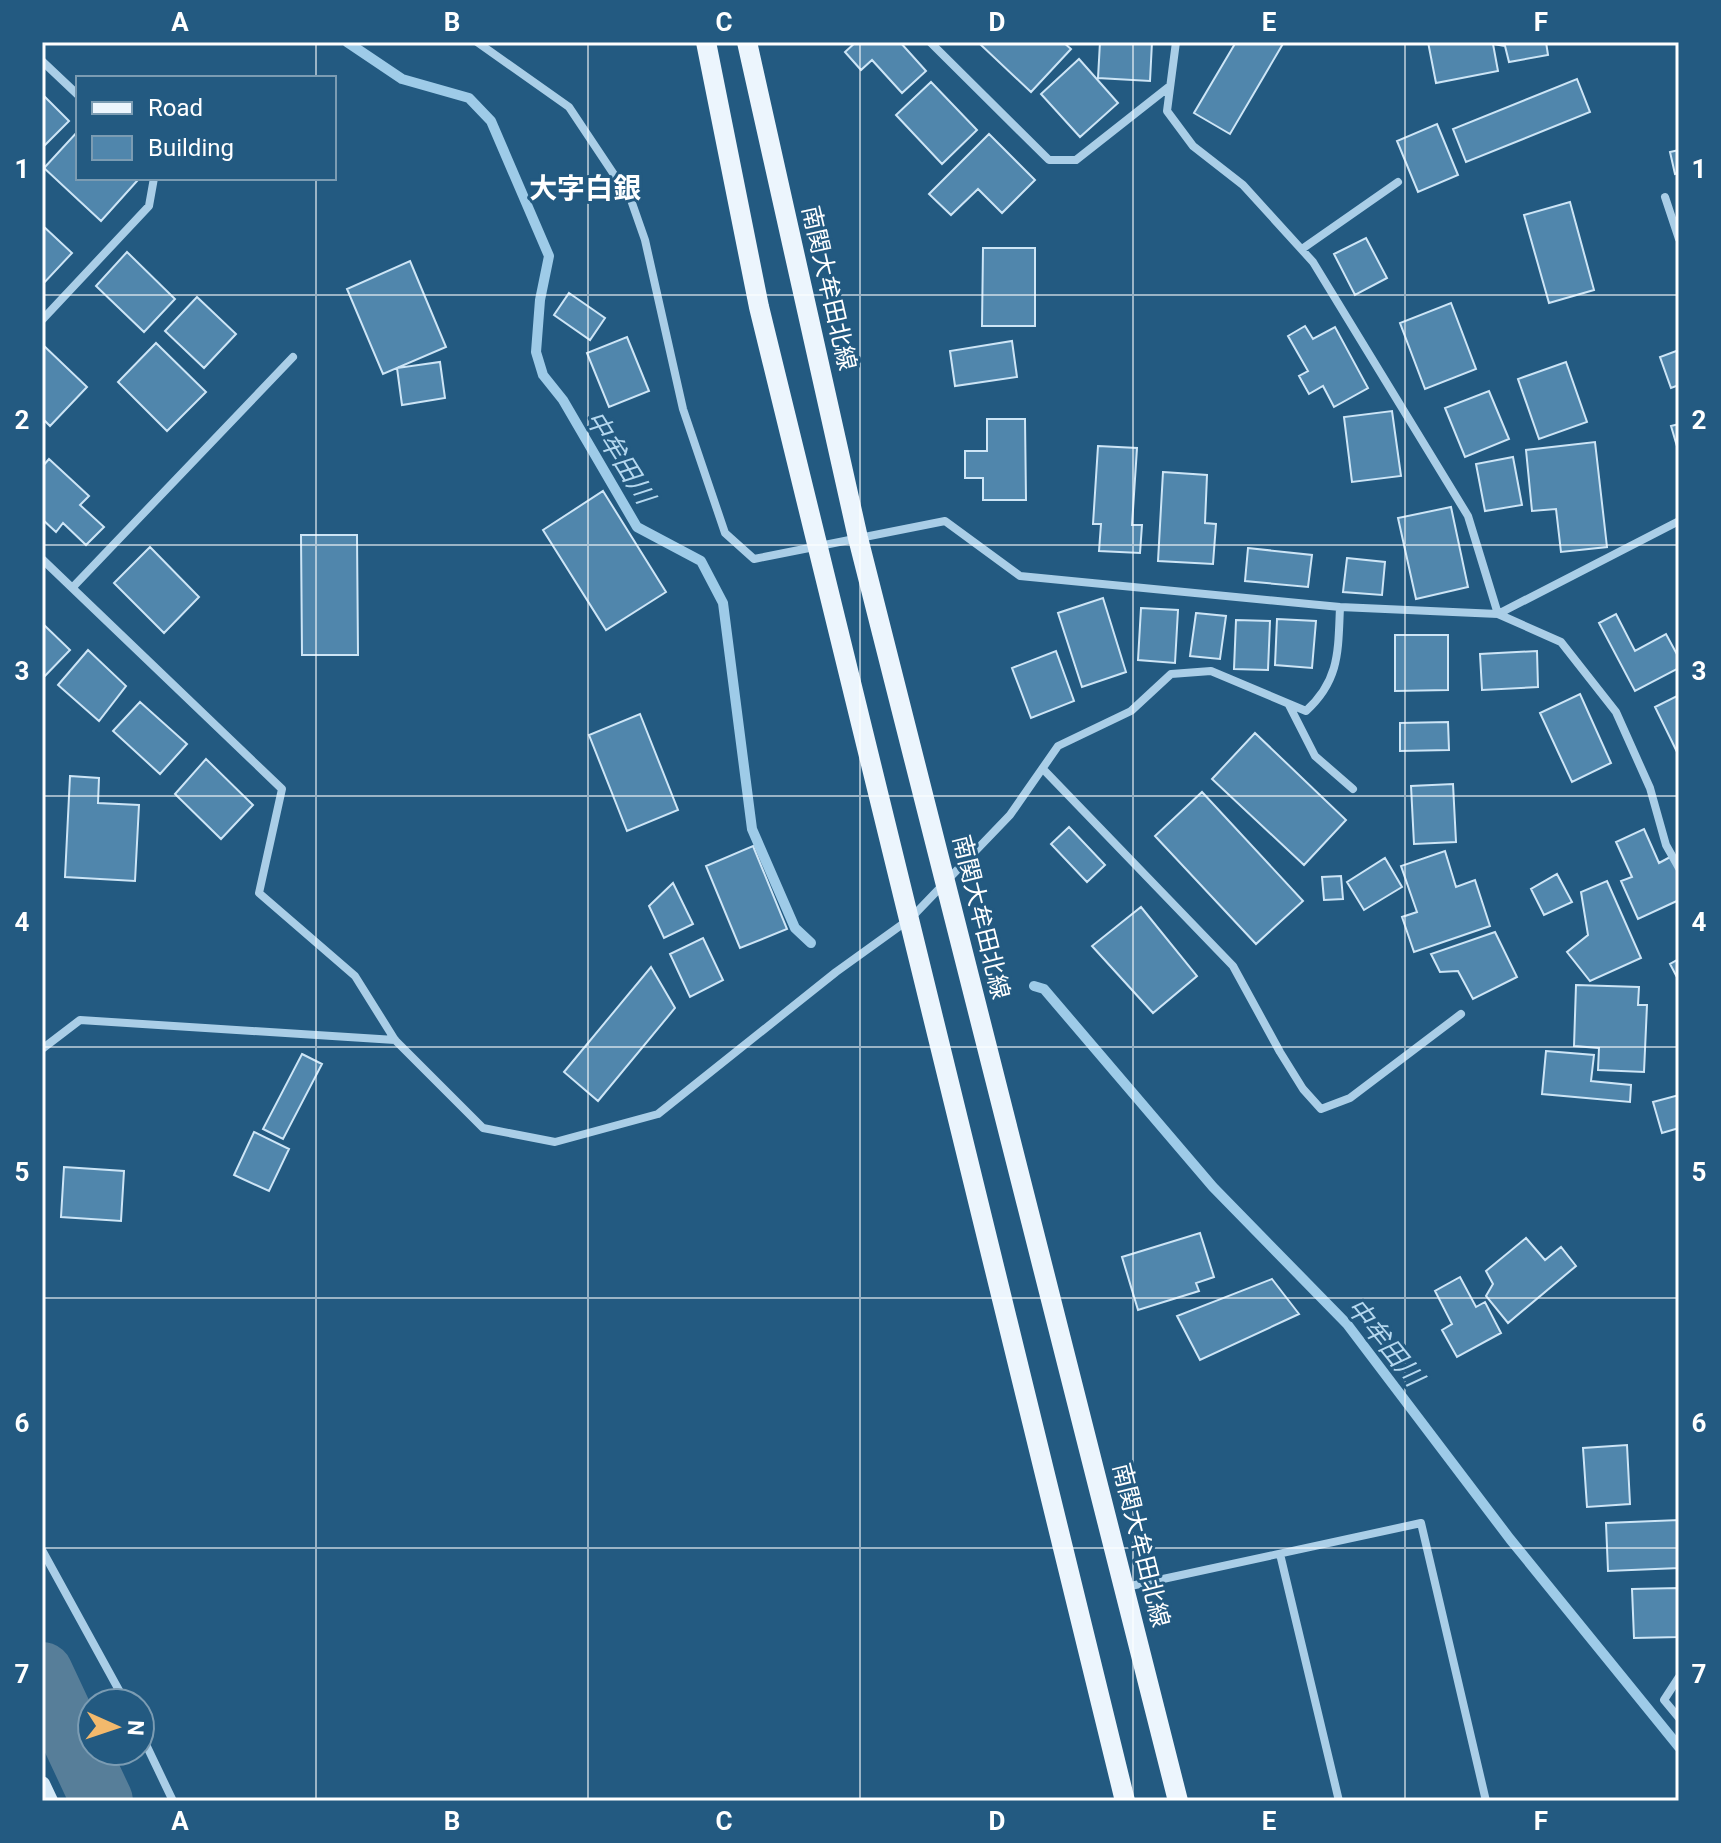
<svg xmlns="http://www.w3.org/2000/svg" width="1721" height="1843" viewBox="0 0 1721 1843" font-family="Roboto,'Noto Sans JP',sans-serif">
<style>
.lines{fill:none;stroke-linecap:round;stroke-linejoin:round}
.stream{stroke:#9ecbe8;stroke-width:10}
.river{stroke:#577e99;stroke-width:62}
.building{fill:#5086ac;stroke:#cde5f6;stroke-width:2}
.street{stroke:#aacee7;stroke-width:8}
.secondary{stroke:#d4e8f6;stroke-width:16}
.primary{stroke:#ecf5fd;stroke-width:20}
.grid{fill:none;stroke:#fff;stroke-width:2;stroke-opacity:0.55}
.labels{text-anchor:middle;stroke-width:6;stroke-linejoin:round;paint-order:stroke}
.street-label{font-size:24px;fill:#fff;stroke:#235a81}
.water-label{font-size:26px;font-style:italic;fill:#b5d8ef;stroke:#235a81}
.quarter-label{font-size:28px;font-weight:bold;fill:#fff;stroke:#235a81}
.neatline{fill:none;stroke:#fff;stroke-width:3}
.grid-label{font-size:26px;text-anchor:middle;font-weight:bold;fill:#fff}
</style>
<rect width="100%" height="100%" fill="#235a81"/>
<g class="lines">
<path class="stream" d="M347,42L402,79L469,98L491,121L549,256L540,300L536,352L543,375L563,400L637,527L701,561L723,603L752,829L795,928L811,943
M1034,986L1044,989L1213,1187L1347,1324L1510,1539L1679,1747"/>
<path class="river" d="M42,1673L102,1801"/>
</g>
<path class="building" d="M856,42H900L926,71L902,93L872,60L861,70L845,52Z
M984,42H1063L1071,49L1031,92L981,45Z
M1100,42H1152L1150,81L1098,78Z
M1236,42H1284L1230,134L1194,113Z
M1428,42H1546L1548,55L1509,62L1505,46L1493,44L1498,71L1436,83Z
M1079,59L1118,103L1080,137L1041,94Z
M1577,79L1590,112L1466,162L1453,129Z
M931,82L977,130L942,164L896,115Z
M42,94L69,121L42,148Z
M1437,124L1458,175L1418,192L1397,141Z
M78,131V178H134L137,181L101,221L44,168Z
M989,134L1035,180L1002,213L978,189L951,215L929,194Z
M1679,150V173L1675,174L1670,152Z
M1570,202L1594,290L1549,303L1524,215Z
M42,225L72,253L42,285Z
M1366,238L1387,278L1355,295L1334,254Z
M983,248H1035V326H982Z
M127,252L175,299L144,332L96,286Z
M410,261L446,347L383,374L347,289Z
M569,293L605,318L590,340L554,315Z
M197,297L236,334L204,368L165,331Z
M1451,303L1476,369L1425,389L1400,323Z
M1305,326L1313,339L1335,327L1368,388L1334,407L1323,386L1309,394L1299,376L1308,371L1288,336Z
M627,337L649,391L609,407L587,353Z
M1012,341L1017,377L955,386L950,351Z
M156,343L206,392L167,431L118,382Z
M42,344L87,387L50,426L42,418Z
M1679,350V385L1671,388L1660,357Z
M440,362L445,398L402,405L397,368Z
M1566,362L1587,422L1539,439L1518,379Z
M1489,391L1509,439L1465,457L1445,408Z
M1392,411L1401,476L1352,482L1344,417Z
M987,419H1025L1026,500H983V478H965V451H987Z
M1679,424V453L1671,426Z
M1595,442L1607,547L1561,552L1556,509L1532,511L1526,450Z
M1098,446L1137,448L1132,525H1142L1140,553L1099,551L1101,524H1093Z
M1513,457L1522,505L1485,511L1476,464Z
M49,459L89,496L80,505L104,527L86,545L63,523L56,532L42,519V467Z
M1163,472L1207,475L1205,523L1216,524L1213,564L1158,561Z
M603,491L666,592L606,630L543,530Z
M1451,507L1468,587L1416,599L1398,518Z
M301,535H357L358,655H302Z
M150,547L199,597L164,633L114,583Z
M1248,548L1312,555L1308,587L1245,581Z
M1347,558L1385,562L1382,595L1343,592Z
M1103,598L1126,672L1082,687L1058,613Z
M1141,608L1178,610L1175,663L1138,660Z
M1196,613L1226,616L1220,659L1190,656Z
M1616,614L1635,651L1666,634L1679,658V668L1635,691L1599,623Z
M1277,619L1316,621L1312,668L1275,665Z
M1236,620L1270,621L1268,670L1234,669Z
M42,623L70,650L42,679Z
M1395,635H1448V690L1395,691Z
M88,650L126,686L99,721L58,685Z
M1056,651L1074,701L1031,718L1012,668Z
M1537,651L1538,687L1482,690L1480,654Z
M1580,694L1611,763L1572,782L1540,713Z
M1679,695V756L1655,707Z
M140,702L187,744L160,774L113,731Z
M640,714L678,810L627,831L589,735Z
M1448,722L1449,750L1400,751V723Z
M1255,733L1346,820L1304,865L1212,779Z
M206,759L253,805L221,839L175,794Z
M70,776L99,778L98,803L139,805L135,881L65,877Z
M1453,784L1456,842L1414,844L1411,786Z
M1202,792L1303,901L1256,944L1155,836Z
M1069,827L1105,865L1087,882L1051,844Z
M1644,829L1659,863L1672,856L1679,871V900L1638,919L1621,881L1632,877L1616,842Z
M753,846L787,929L740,948L706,866Z
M1445,851L1456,887L1475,880L1490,926L1414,952L1402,917L1417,912L1401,866Z
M1385,858L1402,887L1364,910L1347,882Z
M1557,874L1572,902L1544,915L1531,889Z
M1341,876L1343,899L1324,900L1322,877Z
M1607,881L1641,958L1590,981L1567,952L1588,935L1581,892Z
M673,883L693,924L664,938L649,906Z
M1141,907L1197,976L1153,1013L1092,946Z
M1495,932L1517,977L1473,999L1458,971L1440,972L1431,954Z
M703,938L723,980L690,997L670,954Z
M1679,959V981L1670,964Z
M651,967L675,1008L598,1101L564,1072Z
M1576,985L1639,987L1638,1005H1647L1644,1072L1598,1070L1599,1048L1574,1046Z
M1546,1051L1594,1055L1591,1081L1631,1085L1630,1102L1542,1094Z
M302,1054L322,1064L283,1139L263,1129Z
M1679,1095V1128L1662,1133L1653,1102Z
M254,1132L289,1149L269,1191L234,1175Z
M64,1167L124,1171L121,1221L61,1217Z
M1200,1233L1214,1277L1196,1283L1199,1291L1138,1310L1122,1257Z
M1526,1238L1545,1260L1561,1247L1576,1266L1508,1323L1486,1296L1493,1284L1486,1271Z
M1460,1277L1476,1307L1485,1302L1501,1333L1457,1357L1442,1330L1452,1324L1435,1291Z
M1272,1279L1299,1314L1200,1360L1177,1316Z
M1627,1445L1630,1504L1587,1507L1583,1448Z
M1679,1520V1568L1608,1571L1606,1523Z
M1679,1588V1637L1634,1638L1632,1589Z"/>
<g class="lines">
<path class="street" d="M477,42L569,107L631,200L645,240L683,409L725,533L754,559L945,521L1020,576L1340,607L1498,614L1561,642L1616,712L1650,788L1666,845L1679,868
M930,42L1049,160H1076L1170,86
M1176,42L1167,111L1193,146L1243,185L1313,262L1468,516L1498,614
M42,61L78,95
M1665,197L1679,239
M1302,249L1398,182
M42,320L149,206L154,178
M42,559L282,789L259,893L355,976L395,1040L483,1128L555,1142L658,1114L836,972L911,918L1010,815L1058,746L1131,711L1171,674L1211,671L1306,711C1340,680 1338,651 1340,607
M73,587L293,357
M1498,614L1679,521
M1289,705L1315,756L1353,789
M1043,769L1233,966L1280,1052L1303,1089L1321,1109L1350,1098L1461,1014
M42,1049L80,1020L395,1040
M42,1550L126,1703
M1280,1554L1339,1801
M1126,1587L1421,1523L1486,1801
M1679,1677L1664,1700L1679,1718
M140,1732L173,1801"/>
<path class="secondary" d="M42,1784L50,1801"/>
<path class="primary" d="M706,42L759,307L1125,1801
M747,42L858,538L1178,1801"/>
</g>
<path class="grid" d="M316,42V78M588,42V1801M860,42V1801M1133,42V1801M1405,42V1801M316,178V1801M42,295H1679M42,545H1679M42,796H1679M42,1047H1679M42,1298H1679M42,1548H1679"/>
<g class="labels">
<g class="street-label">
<text transform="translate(829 288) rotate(77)" y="8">南関大牟田北線</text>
<text transform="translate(981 917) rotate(76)" y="8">南関大牟田北線</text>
<text transform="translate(1141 1545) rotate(76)" y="8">南関大牟田北線</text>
</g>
<g class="water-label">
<text transform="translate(620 457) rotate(58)" y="9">中牟田川</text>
<text transform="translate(1385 1342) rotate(51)" y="9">中牟田川</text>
</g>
<g class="quarter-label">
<text x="585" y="198">大字白銀</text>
</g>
</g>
<rect width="1721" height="1843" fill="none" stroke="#235a81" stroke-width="88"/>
<rect x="76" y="76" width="260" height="104" fill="#235a81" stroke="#7b9cb3" stroke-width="2"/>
<rect x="92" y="102" width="40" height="12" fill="#ecf5fd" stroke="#7b9cb3" stroke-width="2"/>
<text x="148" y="116" font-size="24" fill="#ffffff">Road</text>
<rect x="92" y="136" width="40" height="24" fill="#5086ac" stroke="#7b9cb3" stroke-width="2"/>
<text x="148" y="156" font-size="24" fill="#ffffff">Building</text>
<g transform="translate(116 1727) rotate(93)"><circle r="38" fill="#235a81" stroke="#7b9cb3" stroke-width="2"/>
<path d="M0-6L14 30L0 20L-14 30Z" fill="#f3b96c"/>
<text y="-12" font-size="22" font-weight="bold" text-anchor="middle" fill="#ffffff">N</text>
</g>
<rect x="44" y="44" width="1633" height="1755" class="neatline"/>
<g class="grid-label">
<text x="180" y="31">A</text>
<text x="452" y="31">B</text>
<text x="724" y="31">C</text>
<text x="997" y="31">D</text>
<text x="1269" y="31">E</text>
<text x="1541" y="31">F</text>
<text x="22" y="178">1</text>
<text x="1699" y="178">1</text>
<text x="22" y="429">2</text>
<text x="1699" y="429">2</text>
<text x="22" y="680">3</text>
<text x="1699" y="680">3</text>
<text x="22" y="931">4</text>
<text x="1699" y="931">4</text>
<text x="22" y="1181">5</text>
<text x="1699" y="1181">5</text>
<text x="22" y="1432">6</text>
<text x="1699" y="1432">6</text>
<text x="22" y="1683">7</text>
<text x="1699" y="1683">7</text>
<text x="180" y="1830">A</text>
<text x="452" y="1830">B</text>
<text x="724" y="1830">C</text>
<text x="997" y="1830">D</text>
<text x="1269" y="1830">E</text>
<text x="1541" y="1830">F</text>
</g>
</svg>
